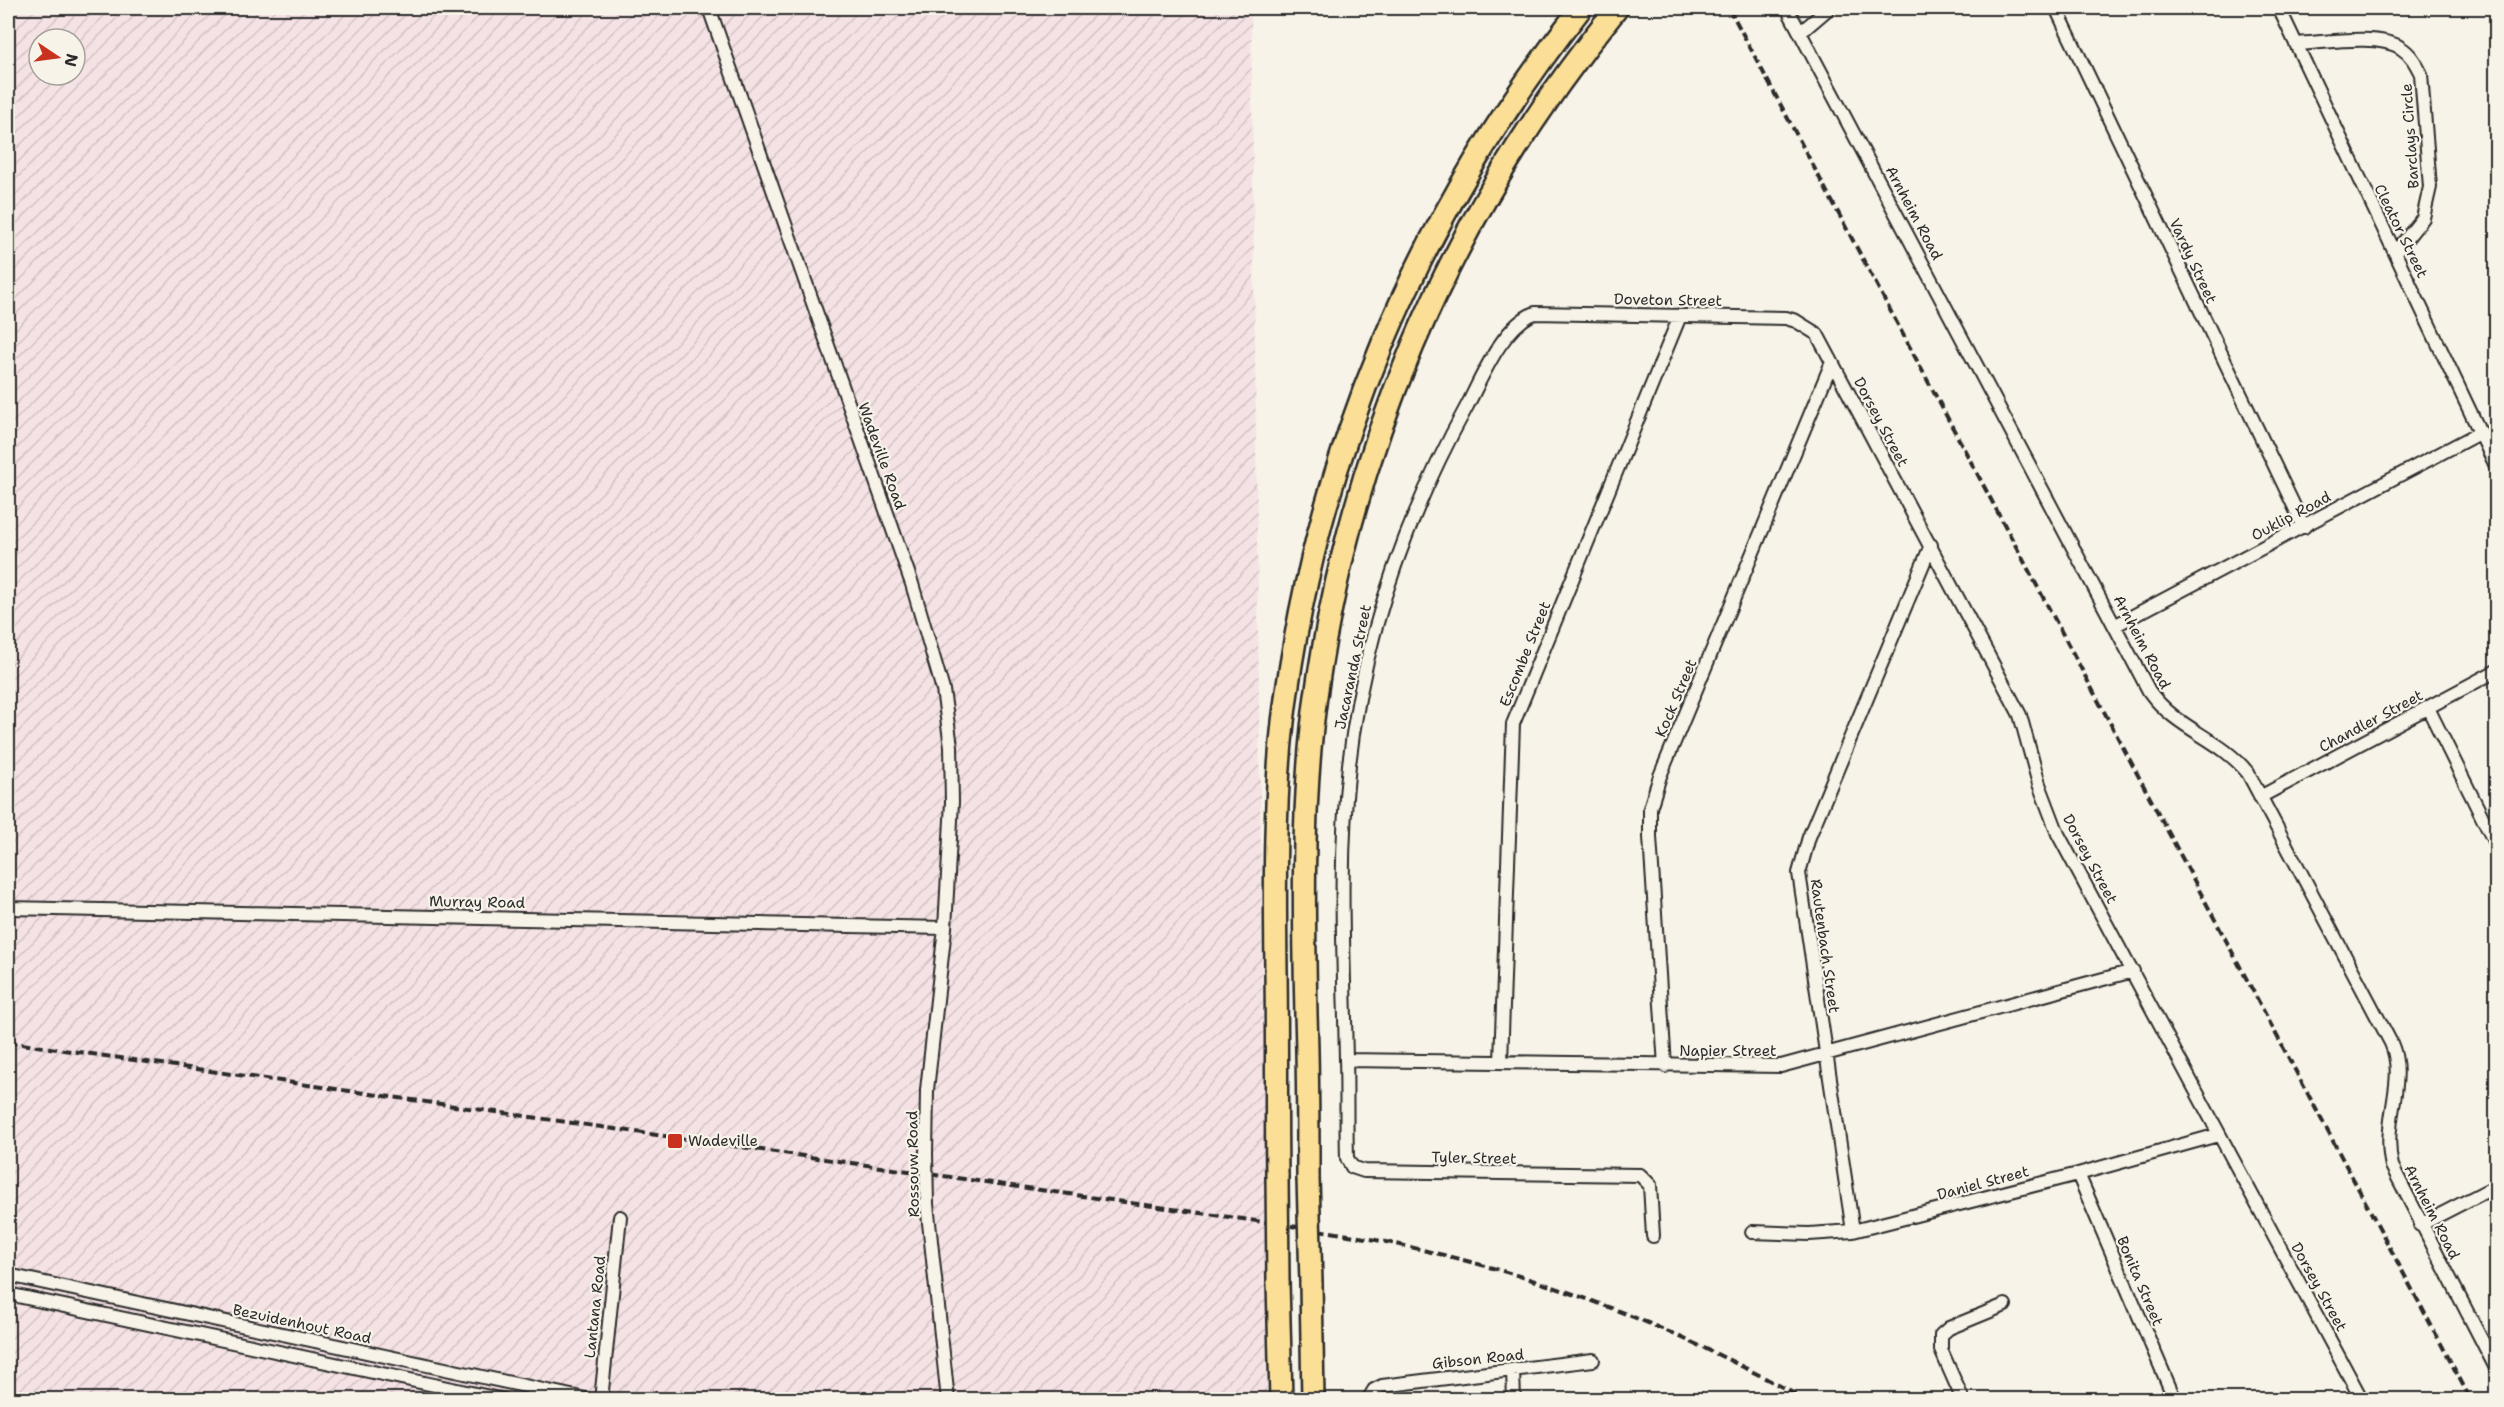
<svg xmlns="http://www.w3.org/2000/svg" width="2504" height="1407" viewBox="0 0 2504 1407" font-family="'Shantell Sans',sans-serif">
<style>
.industrial{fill:url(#industrial-furrows);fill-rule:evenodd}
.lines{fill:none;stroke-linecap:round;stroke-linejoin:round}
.minor-casing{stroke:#2b2b2b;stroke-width:16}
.motorway-casing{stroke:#2b2b2b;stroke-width:26}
.minor{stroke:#f7f3e8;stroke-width:12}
.motorway{stroke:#fbdf96;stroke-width:21}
.rail{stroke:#2b2b2b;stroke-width:4;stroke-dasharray:9 4.5;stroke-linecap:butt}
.minor-bridge-casing{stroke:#2b2b2b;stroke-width:16;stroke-linecap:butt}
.motorway-bridge-casing{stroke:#2b2b2b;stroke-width:26;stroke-linecap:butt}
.minor-bridge{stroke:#f7f3e8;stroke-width:12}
.motorway-bridge{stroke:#fbdf96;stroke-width:21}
.poi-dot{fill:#c8321e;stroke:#f7f3e8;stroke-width:2}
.labels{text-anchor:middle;stroke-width:4.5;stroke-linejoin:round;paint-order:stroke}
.street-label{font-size:15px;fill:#2b2b2b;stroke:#f7f3e8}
.poi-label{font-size:15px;fill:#2b2b2b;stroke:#f7f3e8;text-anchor:start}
</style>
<defs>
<pattern id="industrial-furrows" width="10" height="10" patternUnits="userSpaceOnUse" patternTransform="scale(1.5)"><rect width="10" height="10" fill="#f5e2e4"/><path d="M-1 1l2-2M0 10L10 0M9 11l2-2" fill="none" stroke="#d2c2c4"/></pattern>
</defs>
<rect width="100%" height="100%" fill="#f7f3e8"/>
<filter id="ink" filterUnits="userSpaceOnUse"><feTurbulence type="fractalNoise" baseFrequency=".0167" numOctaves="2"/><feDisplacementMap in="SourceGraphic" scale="12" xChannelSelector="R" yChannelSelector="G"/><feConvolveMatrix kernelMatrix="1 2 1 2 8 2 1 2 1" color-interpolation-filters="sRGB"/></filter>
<g filter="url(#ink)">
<path class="industrial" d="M8,8H1251L1267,1399H8ZM39,39H75V75H39Z"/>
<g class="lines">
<defs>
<path id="minor" d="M709,8L912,584L943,690L951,746L952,802L945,928L927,1090L926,1154
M1787,8L2149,691C2177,730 2219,737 2248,773L2391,1043C2408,1081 2381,1121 2392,1166L2496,1368
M2056,8L2304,527
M2279,8L2496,466
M1801,32L1829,8
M2296,44C2323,43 2378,33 2401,48C2411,54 2416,64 2421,74L2430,187L2423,218L2395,253
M2116,625L2481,432
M2428,708L2496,845
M2260,797L2496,671
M8,908L945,928
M1346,1060L1781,1066L2133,971
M1501,1062L1513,724L1680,316
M1665,1066L1650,837V808L1660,776L1832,362
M2078,1174L2175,1400
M927,1204L948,1400
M2420,1225L2496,1186
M1853,1231L1799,873L1809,837L1931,545
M1752,1232L1809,1234L1853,1231L2078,1174L2218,1135
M1653,1236L1650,1185L1640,1175L1364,1171L1352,1167L1347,1158C1346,1125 1347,1092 1346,1059C1344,960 1338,863 1349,765C1363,638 1406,517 1467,406C1482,377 1503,325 1535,313L1786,318L1796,321L1817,334L2020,715L2039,784L2058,834L2362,1400
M8,1275L590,1400
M8,1294L504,1400
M1513,1371L1514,1400
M601,1400L620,1217
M1368,1400L1374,1390L1382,1386L1593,1360
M1963,1400L1941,1350V1335L1949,1328L2005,1305"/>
<path id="motorway" d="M1277,1176C1276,1108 1277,1039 1276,971C1275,888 1274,804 1283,722C1314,460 1418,214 1581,8
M1308,1178C1308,1123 1308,1069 1306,1015C1304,919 1302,824 1312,728C1342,463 1449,214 1617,8
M1278,1282L1281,1400
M1311,1283L1313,1400"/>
</defs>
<use href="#minor" class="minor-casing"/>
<use href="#motorway" class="motorway-casing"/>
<use href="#minor" class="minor"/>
<use href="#motorway" class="motorway"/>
<path class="rail" d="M1729,8L2471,1400
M8,1042L1229,1217C1298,1227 1368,1236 1435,1253C1566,1284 1688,1335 1806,1400"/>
<defs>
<path id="minor-bridge" d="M926,1154L927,1204"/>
<path id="motorway-bridge" d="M1277,1176L1278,1282
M1308,1178L1311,1283"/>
</defs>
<use href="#minor-bridge" class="minor-bridge-casing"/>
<use href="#motorway-bridge" class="motorway-bridge-casing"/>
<use href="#minor-bridge" class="minor-bridge"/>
<use href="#motorway-bridge" class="motorway-bridge"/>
</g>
</g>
<rect class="poi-dot" x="667" y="1133" width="16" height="16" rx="3"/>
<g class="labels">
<g class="street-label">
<text transform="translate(2410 136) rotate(-94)" y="5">Barclays Circle</text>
<text transform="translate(1914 213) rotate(62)" y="5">Arnheim Road</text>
<text transform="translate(2401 231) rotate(64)" y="5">Cleator Street</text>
<text transform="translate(2193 261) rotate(65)" y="5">Vardy Street</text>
<text transform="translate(1668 300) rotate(1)" y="5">Doveton Street</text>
<text transform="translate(1881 422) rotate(62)" y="5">Dorsey Street</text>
<text transform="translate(882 456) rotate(70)" y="5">Wadeville Road</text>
<text transform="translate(2291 516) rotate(-28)" y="5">Ouklip Road</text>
<text transform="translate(2142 642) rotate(62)" y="5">Arnheim Road</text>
<text transform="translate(1525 654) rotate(-68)" y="5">Escombe Street</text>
<text transform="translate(1353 667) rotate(-78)" y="5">Jacaranda Street</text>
<text transform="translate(1676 698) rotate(-67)" y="5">Kock Street</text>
<text transform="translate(2371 721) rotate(-28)" y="5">Chandler Street</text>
<text transform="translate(2090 859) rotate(62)" y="5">Dorsey Street</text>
<text transform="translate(477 902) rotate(1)" y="5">Murray Road</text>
<text transform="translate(1825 946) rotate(82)" y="5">Rautenbach Street</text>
<text x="1728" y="1056">Napier Street</text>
<text transform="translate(1474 1158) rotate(1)" y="5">Tyler Street</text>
<text transform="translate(913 1164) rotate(-91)" y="5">Rossouw Road</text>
<text transform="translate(1983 1183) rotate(-15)" y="5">Daniel Street</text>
<text transform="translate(2432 1212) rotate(63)" y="5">Arnheim Road</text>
<text transform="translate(2140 1281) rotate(67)" y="5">Bonita Street</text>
<text transform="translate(2319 1287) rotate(61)" y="5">Dorsey Street</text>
<text transform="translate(595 1307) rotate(-84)" y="5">Lantana Road</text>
<text transform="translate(302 1324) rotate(12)" y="5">Bezuidenhout Road</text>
<text transform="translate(1478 1359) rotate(-6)" y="5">Gibson Road</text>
</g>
<g class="poi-label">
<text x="688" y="1146">Wadeville</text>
</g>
</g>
<rect width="2504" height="1407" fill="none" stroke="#f7f3e8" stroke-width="30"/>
<rect x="15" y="15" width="2474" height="1377" fill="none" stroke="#2b2b2b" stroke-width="2" filter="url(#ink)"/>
<g transform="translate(57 57) rotate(103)"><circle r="28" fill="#f7f3e8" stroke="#a5a39c" stroke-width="1.5"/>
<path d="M0-4.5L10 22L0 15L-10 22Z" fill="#c8321e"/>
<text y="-9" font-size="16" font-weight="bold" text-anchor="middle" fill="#2b2b2b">N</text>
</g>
</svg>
